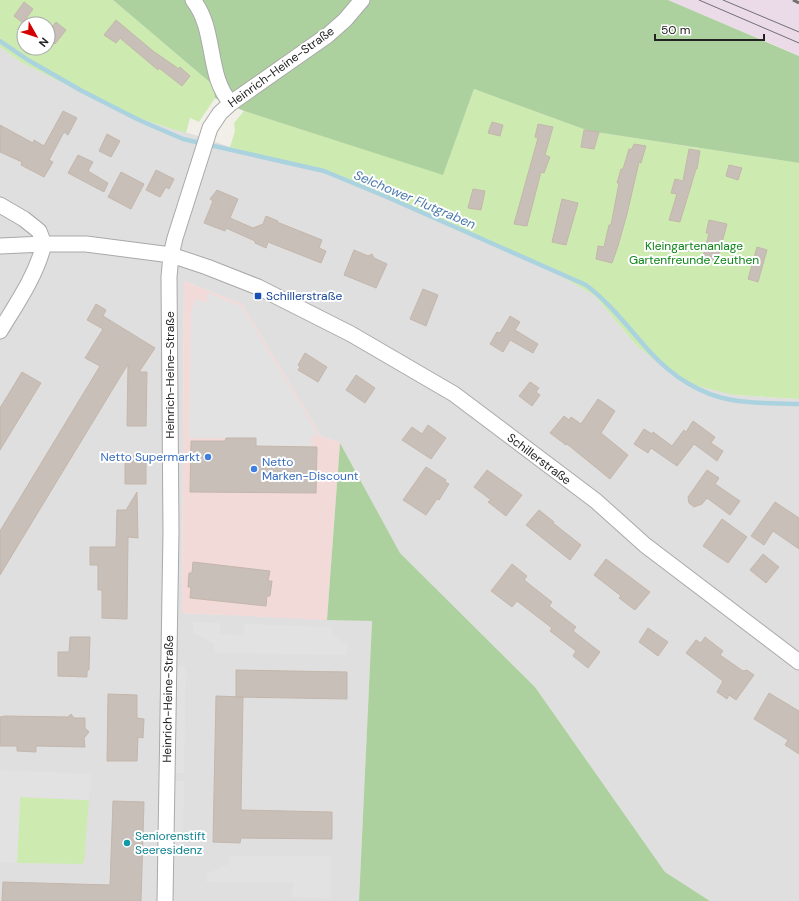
<svg xmlns="http://www.w3.org/2000/svg" width="799" height="901" viewBox="0 0 799 901" font-family="'DM Sans',sans-serif">
<style>
.residential{fill:#e0dfdf}
.commercial{fill:#f2dad9}
.industrial{fill:#ebdbe8}
.grass{fill:#cdebb0;fill-rule:evenodd}
.forest{fill:#add19e}
.parking{fill:#e2e2e2}
.lines{fill:none;stroke-linecap:round;stroke-linejoin:round}
.stream{stroke:#aad3df;stroke-width:4.5}
.building{fill:#c7bfb8;stroke:#c4b6ab}
.minor-casing{stroke:#a9a9a9;stroke-width:17}
.minor{stroke:#fff;stroke-width:15}
.tram{stroke:#707070;stroke-width:1}
.rail{stroke:#707070;stroke-width:3;stroke-dasharray:8 8;stroke-linecap:butt}
.transit-dot{fill:#1a4fb4;stroke:#fff;stroke-width:1.5}
.shop-dot{fill:#3f7fe0;stroke:#fff;stroke-width:1.5}
.culture-dot{fill:#0f9aa8;stroke:#fff;stroke-width:1.5}
.labels{text-anchor:middle;stroke-width:4;stroke-linejoin:round;paint-order:stroke}
.street-label{font-size:12px;fill:#222;stroke:#fff}
.park-label{font-size:12px;fill:#0c8416;stroke:#fff}
.transit-label{font-size:12px;fill:#164399;stroke:#fff;text-anchor:start}
.shop-label{font-size:12px;fill:#366cbe;stroke:#fff;text-anchor:end}
.culture-label{font-size:12px;fill:#0d838f;stroke:#fff;text-anchor:start}
.water-label{font-size:13px;font-style:italic;fill:#4a7aab;stroke:#fff}
</style>
<rect width="100%" height="100%" fill="#f2efe9"/>
<path class="residential" d="M0,47L22,63L156,124L202,137L230,147L349,179L547,268L595,296L636,345L734,395L799,399V901H710L665,872L535,687L400,553L340,443L321,436L242,304L184,281L182,613L372,621L359,901H0Z"/>
<path class="commercial" d="M184,281L242,304L321,436L340,443L327,620L182,613Z"/>
<path class="industrial" d="M668,0H799V56L793,53Z"/>
<path class="grass" d="M0,0H113L213,85L215,98L199,122L190,118L186,133L156,124L117,109L22,63L0,47ZM24,24H48V48H24Z
M474,89L589,131L799,163V399L734,395L682,382L636,345L595,296L547,268L349,179L230,147L235,131L234,123L244,111L443,174Z
M20,797L89,800L84,861L82,864L17,863Z"/>
<path class="forest" d="M113,0H668L799,56V163L589,131L474,89L443,175L244,111L215,98L213,85Z
M340,443L400,553L535,687L665,872L710,901H359L372,621L327,620Z"/>
<path class="parking" d="M208,293L241,306L319,436H311V447L256,446V438H189L191,311L196,299L206,303Z
M193,622L220,623V634L243,635L244,624L332,627V635L348,645L347,655L215,653L214,644L193,632Z
M176,666H186L184,773H174Z
M0,770L91,774L89,800L20,797L17,863L0,862Z
M174,781H184L183,842L173,841Z
M230,856H331L330,898L292,897L293,883L206,882L207,874L230,863Z"/>
<g class="lines">
<path class="stream" d="M0,41L28,60L82,91L139,120L183,139L324,171L387,197L586,285C611,304 630,330 651,353C672,376 701,395 732,400C754,404 777,403 799,404"/>
</g>
<path class="building" d="M24,2L33,9L23,23L14,16Z
M116,20L153,51L179,69L180,67L190,76L182,86L159,68L158,70L120,38L116,43L104,35Z
M56,22L66,30L55,44L48,38V32Z
M63,111L77,118L68,135L64,132L49,160L53,162L44,177L21,165L22,162L0,152V125L33,143L34,140L44,146Z
M492,122L503,125L500,136L488,133Z
M538,124L553,127L545,155L550,157L544,173L541,172L527,226L514,224L538,138L535,137Z
M584,130L599,132L594,149L581,147Z
M107,134L120,141L111,157L99,151Z
M634,144L646,146L641,163L639,162L627,214L618,246L612,263L596,259L598,246L604,247L609,225H611L619,183H617L621,169H623L629,149H632Z
M689,149L700,151L697,169H696L680,222L669,220L677,194L671,193L675,179L683,181Z
M78,155L93,162L88,171L108,183L104,192L68,173Z
M729,165L742,168L738,180L726,176Z
M156,170L174,179L169,189L166,187L160,197L146,190Z
M121,172L144,184L131,209L108,197Z
M473,189L485,191L481,210L468,208Z
M217,190L238,199L230,218L253,228L263,224L266,216L278,221L277,222L322,240L319,248L326,251L321,263L268,242L266,248L255,243V241L226,228L225,231L204,223L213,201L210,199Z
M562,199L578,203L566,245L552,242Z
M709,220L727,224L717,261L703,257L709,233H706Z
M757,247L767,250L758,282L748,279Z
M354,250L368,256L372,254L374,258L387,264L376,288L344,275Z
M423,289L438,295L426,326L410,319Z
M96,304L106,310L103,316L155,348L139,372H147L146,426H127L128,364L0,575V531L100,366L85,358L103,329L87,320Z
M510,316L520,322L515,330L538,344L533,353L510,340L503,352L490,344L497,332L500,333Z
M305,353L327,367L318,382L298,370L300,367L298,365Z
M22,372L41,383L0,450V408Z
M356,375L375,388L365,403L346,390Z
M530,382L539,388L536,392L540,395L532,406L519,396Z
M598,399L615,411L601,433L628,455L610,479L567,444L566,445L550,433L564,416L569,420L571,417L581,424Z
M693,421L715,437L711,443L723,451L717,461L694,444L677,466L651,448L648,453L634,444L644,429L652,434L653,432L672,446L684,430L686,432Z
M428,425L446,438L431,459L402,440L412,427L422,434Z
M226,438H256V446L317,447L316,493L190,492L191,441H225Z
M146,455V484H125V456Z
M426,467L446,480L445,482L449,484L439,500L437,499L426,515L403,500Z
M487,470L522,495L506,516L488,502L491,500L474,487Z
M707,470L719,478L715,484L740,501L730,515L707,498L702,504L694,507L689,503L688,497Z
M137,492L138,538L128,537L127,619L102,618V590H98V565H90V547H116L117,510H126Z
M775,502L799,518V549L773,531L764,545L751,536Z
M539,510L554,522L553,523L581,545L570,560L526,525Z
M722,519L747,537L728,563L703,546Z
M763,554L779,567L766,583L750,570Z
M606,559L650,592L635,610L619,598L621,596L594,575Z
M193,562L270,571L268,581H272L270,596H267L266,606L190,598L191,587H188L189,573H192Z
M512,564L527,576L524,580L552,602L549,606L576,627L573,631L600,652L588,668L573,656L576,651L550,631L552,628L517,601L512,607L491,591Z
M648,628L668,642L658,656L639,642Z
M70,637H90L89,670H87V677L58,676V652H69Z
M705,637L723,651L720,655L743,671L747,670L754,675L736,700L729,695L727,699L717,692L723,681L686,653L696,640L701,643Z
M236,670L347,672V699L236,697Z
M769,693L799,711V754L785,745L788,740L754,719Z
M108,694L137,695V718L144,719L143,738L138,737L137,761H107Z
M216,696L243,697L241,810L332,812V839L241,838L240,843L213,842Z
M71,714L74,718H85V728L89,732L84,738L85,747L36,746V752L17,751V746H0V717L5,716L68,717Z
M113,801L144,802L141,901H2L3,882L110,885Z"/>
<g class="lines">
<defs>
<path id="minor" d="M193,0C217,30 206,76 231,103
M0,205L24,219L39,231L44,244
M0,246L44,244H86L171,255L207,267L258,287L351,334L454,394L596,501L645,545L799,662
M0,331C17,303 36,276 44,244
M165,901L171,531L169,277L171,255L175,238L210,128L220,113L231,103L328,35L345,20L362,0"/>
</defs>
<use href="#minor" class="minor-casing"/>
<use href="#minor" class="minor"/>
<path class="tram" d="M699,0L799,43
M723,0L799,32"/>
<path class="rail" d="M793,0L799,3"/>
</g>
<rect class="transit-dot" x="254" y="292" width="8" height="8" rx="2"/>
<g class="shop-dot">
<circle cx="208" cy="457" r="4"/>
<circle cx="254" cy="469" r="4"/>
</g>
<circle class="culture-dot" cx="127" cy="843" r="4"/>
<g class="labels">
<g class="street-label">
<text transform="translate(281 67) rotate(-36)" y="4">Heinrich-Heine-Straße</text>
<text transform="translate(170 375) rotate(-90)" y="4">Heinrich-Heine-Straße</text>
<text transform="translate(539 459) rotate(37)" y="4">Schillerstraße</text>
<text transform="translate(168 699) rotate(-89)" y="4">Heinrich-Heine-Straße</text>
</g>
<g class="park-label">
<text x="694" y="250">Kleingartenanlage<tspan x="694" dy="14">Gartenfreunde Zeuthen</tspan></text>
</g>
<g class="transit-label">
<text x="266" y="300">Schillerstraße</text>
</g>
<g class="shop-label">
<text x="200" y="461">Netto Supermarkt</text>
<text x="262" y="466" text-anchor="start">Netto<tspan x="262" dy="14">Marken-Discount</tspan></text>
</g>
<g class="culture-label">
<text x="135" y="840">Seniorenstift<tspan x="135" dy="14">Seeresidenz</tspan></text>
</g>
<g class="water-label">
<text transform="translate(415 199) rotate(23)" y="5">Selchower Flutgraben</text>
</g>
</g>
<g transform="translate(36 36) rotate(129)"><circle r="19" fill="#ffffff" stroke="#a7a7a7"/>
<path d="M0-3L7 15L0 10L-7 15Z" fill="#d40000"/>
<text y="-6" font-size="11" font-weight="bold" text-anchor="middle" fill="#222222">N</text>
</g>
<path d="M655 34v6h109v-6" fill="none" stroke="#222222" stroke-width="2"/>
<text x="661" y="34" font-size="12" fill="#222222" stroke="#ffffff" stroke-width="3" paint-order="stroke">50 m</text>
</svg>
